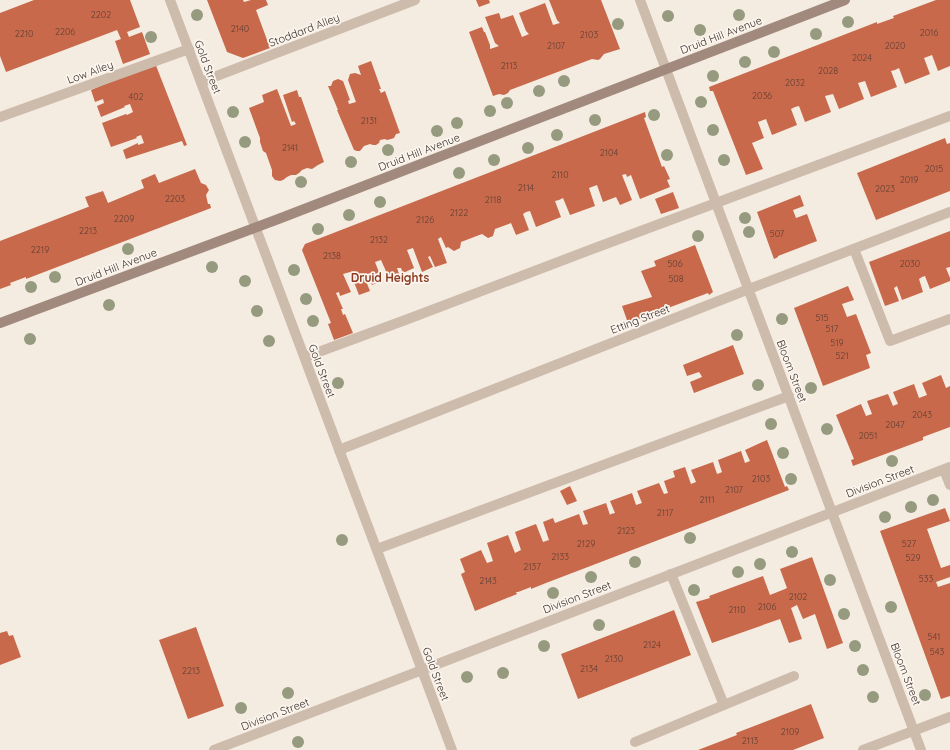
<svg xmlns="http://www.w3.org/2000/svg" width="950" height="750" viewBox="0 0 950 750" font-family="Quicksand,sans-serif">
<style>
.building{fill:#c8694b}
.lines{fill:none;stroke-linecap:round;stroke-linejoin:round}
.service{stroke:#cdbbac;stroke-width:10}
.minor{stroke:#cdbbac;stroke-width:10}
.tertiary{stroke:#cdbbac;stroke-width:10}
.secondary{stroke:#a18a7d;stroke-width:10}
.tree{fill:#969b7f}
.labels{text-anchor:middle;stroke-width:3.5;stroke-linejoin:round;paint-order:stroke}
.number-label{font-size:9px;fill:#5e3e33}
.street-label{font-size:11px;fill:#3b302b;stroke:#fbf5ee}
.neighbourhood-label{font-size:12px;font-weight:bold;fill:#8c3b22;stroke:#fbf5ee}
</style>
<rect width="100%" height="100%" fill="#f4ebe1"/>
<path class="building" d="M34,0H130L140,27L127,32L129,37L142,32L150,54L123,64L115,41L121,39L117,30L6,72L0,56V13Z
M207,0H243L244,2L251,0H266L268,5L256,10L270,48L243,58L227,52Z
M476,0H489L490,3L479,7Z
M549,0H601L620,49L604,54L600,59L598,60L592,59L510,90L508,93L504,95L499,94L493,96L469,32L482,27L484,32H485L490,45V49L499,46L495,43L485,17L499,13L501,19L513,15L522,37L529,34L526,31L519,13L545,3L553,25L560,23L557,20Z
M936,0H950V66L938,71L932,55L924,58L930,74L905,84L899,68L895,70L891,71L897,87L871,97L865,81L858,83L864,99L839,109L833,94L825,96L831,112L805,122L799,106L795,107L791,109L797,125L772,135L766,119L758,122L764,138L752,143L763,169L746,175L713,91H710L709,87L877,22V24L894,18L893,16Z
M371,61L381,89H379L381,93L385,91L400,133L396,134L394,138L391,139L387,140L385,139L380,140L379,143L376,145H373L370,144L364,146L360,151H357L354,150L337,110H338L328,86H331L333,81L338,79L343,81L350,100L348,101L349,104L356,102L348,80L350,74L355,73L361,75L358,66Z
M155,63L187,145L184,146L182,141L126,159L123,150L138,143V145L144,143L141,135L136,137L137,138L111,147L102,123L126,114L127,115L133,112L130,104L124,106L125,107L101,117L97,106L104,103L103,99L95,102L91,90Z
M277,89L291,126L296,124L294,121L292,122L283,95L297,90L299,97H301L324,162L318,165L312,169L307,168L302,170L299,173L296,175H291L287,177L283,180L280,181L275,180L272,176V170L266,153L263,151L260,142V138L249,108L264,102L262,95Z
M645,112L646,117L644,118L662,167L664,166L670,179L667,180L670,187L640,199L631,175L627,177L626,174L622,175L632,200L620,205L616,197L603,202L597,185L589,188L595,206L570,215L563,198L559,200L555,201L561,217L536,227L530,211L526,212L523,214L529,230L516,235L511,223L495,229L493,236L488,238L482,234L461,242L460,248L454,251L448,247L446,248L441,237L438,239L447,263L435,267L430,256L428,257L433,267L422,272L413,248L407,250L414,268L403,273L401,268H397L399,274L389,278L381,260L375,262L382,280L372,285L369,279L366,281L370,291L359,295L350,272L343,274L351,292L340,296L339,292L336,293L343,309H341L343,315L345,314L353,333L334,340L328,324L331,323L302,250L305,244Z
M945,138L947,144L950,143V191L876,220L857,173Z
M195,169L201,183L206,185L209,190L206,195L208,204H210L211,208L26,279V277L10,283L11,285L0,289V241L88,207H89L85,197L103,191L108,203L144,188L141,180L155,174L159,183Z
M673,192L679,208L661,214L655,199Z
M800,195L804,206L793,210L796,218L807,214L817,241L778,256V257L774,259L757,212Z
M950,231V267L946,268L950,278V281L930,289L925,276L922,277L919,279L923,292L902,300L897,286L894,288L899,301L885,306L869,262Z
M695,245L713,292L709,295L708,293L628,323L622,306L652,297L641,271L656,266L654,261Z
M848,286L854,300L842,304L847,317L856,314L871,353L866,355L870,368L823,386L794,308Z
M733,345L744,374L694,393L690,382L702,377L701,375L699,372L687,376L683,365Z
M941,375L946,388L950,386V427L923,437V440L853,466L851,460L854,459L836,415L861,404L866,416L872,414L867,401L888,394L893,406L895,405L898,404L893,392L914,384L919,398L927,395L922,383Z
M767,440L785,487L787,486L789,490L546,583L531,589V587L518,592H516L517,594L475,611L461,574L465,572L460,559L481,550L487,563L493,561L487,543L508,535L515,553L521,550L515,532L536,524L543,542L549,540L543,522L553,518L555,523L579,514L583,525L588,524L583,511L606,503L610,515L611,514L615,513L610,501L632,493L636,505L642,503L637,491L659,483L664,494L668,493L664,481L675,477L673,471L685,467L691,484L696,482L691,470L713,462L717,474L720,473L722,472L718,460L741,451L745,463L750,461L745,450Z
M570,486L577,501L567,505L560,491Z
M945,508L950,521L927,529L941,568L950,565V577L936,582L938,587L950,583V696L941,699L880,531Z
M812,557L843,643L827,649L815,614L803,619L797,605L791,608L802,639L789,643L780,619L712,643L696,602L710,598L709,596L763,576L770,595L785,589L787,588L780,569Z
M674,610L691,655L578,699L561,654Z
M196,627L224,706L188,719L159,640Z
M7,631L9,636L13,635L21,657L0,665V633Z
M811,704L824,738L793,750H698L737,735L736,733Z"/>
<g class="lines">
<path class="service" d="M201,82L415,0
M0,117L189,49
M854,249L890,341L950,319
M305,357L408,319L595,248L950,116
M944,470L950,485
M377,549L789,396
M671,574L724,705
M635,742L794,676"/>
<path class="minor" d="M640,0L921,750
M339,450L749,289L950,212
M214,750L950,467
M863,750L950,717"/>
<path class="tertiary" d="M170,0L452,750"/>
<path class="secondary" d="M0,323L281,218L845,0"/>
</g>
<g class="tree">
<circle cx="197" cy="15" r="6"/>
<circle cx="739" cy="15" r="6"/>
<circle cx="668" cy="16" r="6"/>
<circle cx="848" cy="22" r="6"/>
<circle cx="618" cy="24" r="6"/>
<circle cx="700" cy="30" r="6"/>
<circle cx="816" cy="34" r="6"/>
<circle cx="151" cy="37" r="6"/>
<circle cx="774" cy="52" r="6"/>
<circle cx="745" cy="62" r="6"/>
<circle cx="713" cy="76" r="6"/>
<circle cx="564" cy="81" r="6"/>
<circle cx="539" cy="91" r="6"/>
<circle cx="701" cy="102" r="6"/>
<circle cx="507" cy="103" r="6"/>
<circle cx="490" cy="111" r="6"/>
<circle cx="233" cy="112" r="6"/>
<circle cx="654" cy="115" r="6"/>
<circle cx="595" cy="120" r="6"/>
<circle cx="457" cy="123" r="6"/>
<circle cx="713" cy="130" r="6"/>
<circle cx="437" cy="131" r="6"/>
<circle cx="557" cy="135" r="6"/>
<circle cx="245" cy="142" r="6"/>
<circle cx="528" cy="148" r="6"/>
<circle cx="388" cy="150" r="6"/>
<circle cx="667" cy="155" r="6"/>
<circle cx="494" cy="160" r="6"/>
<circle cx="724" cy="160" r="6"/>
<circle cx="351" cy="162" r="6"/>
<circle cx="459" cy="173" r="6"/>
<circle cx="301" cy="182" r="6"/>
<circle cx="380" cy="202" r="6"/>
<circle cx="349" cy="215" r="6"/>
<circle cx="745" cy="218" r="6"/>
<circle cx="318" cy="229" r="6"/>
<circle cx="749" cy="232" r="6"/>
<circle cx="698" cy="236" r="6"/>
<circle cx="128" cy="249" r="6"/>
<circle cx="212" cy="267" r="6"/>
<circle cx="294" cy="270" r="6"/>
<circle cx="55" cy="277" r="6"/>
<circle cx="245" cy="281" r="6"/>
<circle cx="31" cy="287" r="6"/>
<circle cx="306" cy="299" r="6"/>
<circle cx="109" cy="305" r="6"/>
<circle cx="257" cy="311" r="6"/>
<circle cx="782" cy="319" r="6"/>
<circle cx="313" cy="321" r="6"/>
<circle cx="737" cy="335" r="6"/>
<circle cx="30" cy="339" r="6"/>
<circle cx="269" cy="341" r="6"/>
<circle cx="338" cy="383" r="6"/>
<circle cx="758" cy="385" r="6"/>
<circle cx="811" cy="388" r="6"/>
<circle cx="771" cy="424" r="6"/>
<circle cx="827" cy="429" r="6"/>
<circle cx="783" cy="453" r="6"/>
<circle cx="892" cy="461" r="6"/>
<circle cx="791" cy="479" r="6"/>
<circle cx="933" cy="500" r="6"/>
<circle cx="911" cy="507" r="6"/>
<circle cx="885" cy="517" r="6"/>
<circle cx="690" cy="538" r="6"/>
<circle cx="342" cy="540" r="6"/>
<circle cx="792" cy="552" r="6"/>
<circle cx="635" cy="562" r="6"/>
<circle cx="760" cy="564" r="6"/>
<circle cx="738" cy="572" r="6"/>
<circle cx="591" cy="577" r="6"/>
<circle cx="830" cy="580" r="6"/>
<circle cx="694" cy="590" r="6"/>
<circle cx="553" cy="593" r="6"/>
<circle cx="891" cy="607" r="6"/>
<circle cx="844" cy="614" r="6"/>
<circle cx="599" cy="625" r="6"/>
<circle cx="544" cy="646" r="6"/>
<circle cx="855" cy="646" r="6"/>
<circle cx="863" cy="670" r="6"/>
<circle cx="503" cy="673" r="6"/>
<circle cx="467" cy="677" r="6"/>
<circle cx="288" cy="693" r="6"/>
<circle cx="925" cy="695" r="6"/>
<circle cx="873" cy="697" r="6"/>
<circle cx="241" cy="708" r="6"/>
<circle cx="298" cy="742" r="6"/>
</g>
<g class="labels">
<g class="number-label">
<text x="101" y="18">2202</text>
<text x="240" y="32">2140</text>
<text x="65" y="35">2206</text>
<text x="929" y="36">2016</text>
<text x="24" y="37">2210</text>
<text x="589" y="38">2103</text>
<text x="556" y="49">2107</text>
<text x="895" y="49">2020</text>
<text x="862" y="61">2024</text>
<text x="509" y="69">2113</text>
<text x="828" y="74">2028</text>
<text x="795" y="86">2032</text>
<text x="762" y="99">2036</text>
<text x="136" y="100">402</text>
<text x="369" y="124">2131</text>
<text x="290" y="151">2141</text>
<text x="609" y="156">2104</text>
<text x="934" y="172">2015</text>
<text x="560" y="178">2110</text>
<text x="909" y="183">2019</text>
<text x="526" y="191">2114</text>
<text x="885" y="192">2023</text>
<text x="175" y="202">2203</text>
<text x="493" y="203">2118</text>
<text x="459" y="216">2122</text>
<text x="124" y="222">2209</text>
<text x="425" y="223">2126</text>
<text x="88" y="234">2213</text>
<text x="777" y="237">507</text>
<text x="379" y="243">2132</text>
<text x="40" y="253">2219</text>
<text x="332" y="259">2138</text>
<text x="675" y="267">506</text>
<text x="910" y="267">2030</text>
<text x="676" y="282">508</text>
<text x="822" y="321">515</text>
<text x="832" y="332">517</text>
<text x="837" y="346">519</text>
<text x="842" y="359">521</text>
<text x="922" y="418">2043</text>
<text x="895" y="428">2047</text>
<text x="868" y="439">2051</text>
<text x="761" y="482">2103</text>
<text x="734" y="493">2107</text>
<text x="707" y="503">2111</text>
<text x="665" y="516">2117</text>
<text x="626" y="534">2123</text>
<text x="586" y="547">2129</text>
<text x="909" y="547">527</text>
<text x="560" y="560">2133</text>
<text x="913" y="561">529</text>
<text x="532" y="570">2137</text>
<text x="926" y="582">533</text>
<text x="488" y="584">2143</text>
<text x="798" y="600">2102</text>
<text x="767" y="610">2106</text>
<text x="737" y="613">2110</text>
<text x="934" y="640">541</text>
<text x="652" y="648">2124</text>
<text x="937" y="655">543</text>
<text x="614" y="662">2130</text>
<text x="589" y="672">2134</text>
<text x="191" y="674">2213</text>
<text x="790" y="735">2109</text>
<text x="750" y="744">2113</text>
</g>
<g class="street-label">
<text transform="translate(304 30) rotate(-21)" y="4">Stoddard Alley</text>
<text transform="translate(721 35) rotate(-21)" y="4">Druid Hill Avenue</text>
<text transform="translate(208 67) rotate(69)" y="4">Gold Street</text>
<text transform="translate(90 72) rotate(-20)" y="4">Low Alley</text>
<text transform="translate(419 152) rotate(-21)" y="4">Druid Hill Avenue</text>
<text transform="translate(116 267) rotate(-21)" y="4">Druid Hill Avenue</text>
<text transform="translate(640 319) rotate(-21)" y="4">Etting Street</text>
<text transform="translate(322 371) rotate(69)" y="4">Gold Street</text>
<text transform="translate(792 371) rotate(69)" y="4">Bloom Street</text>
<text transform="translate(880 481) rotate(-21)" y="4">Division Street</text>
<text transform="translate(577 597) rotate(-21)" y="4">Division Street</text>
<text transform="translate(436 674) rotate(69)" y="4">Gold Street</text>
<text transform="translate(906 674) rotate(69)" y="4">Bloom Street</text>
<text transform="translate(275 714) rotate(-21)" y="4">Division Street</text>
</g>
<g class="neighbourhood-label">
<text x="390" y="282">Druid Heights</text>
</g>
</g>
</svg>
